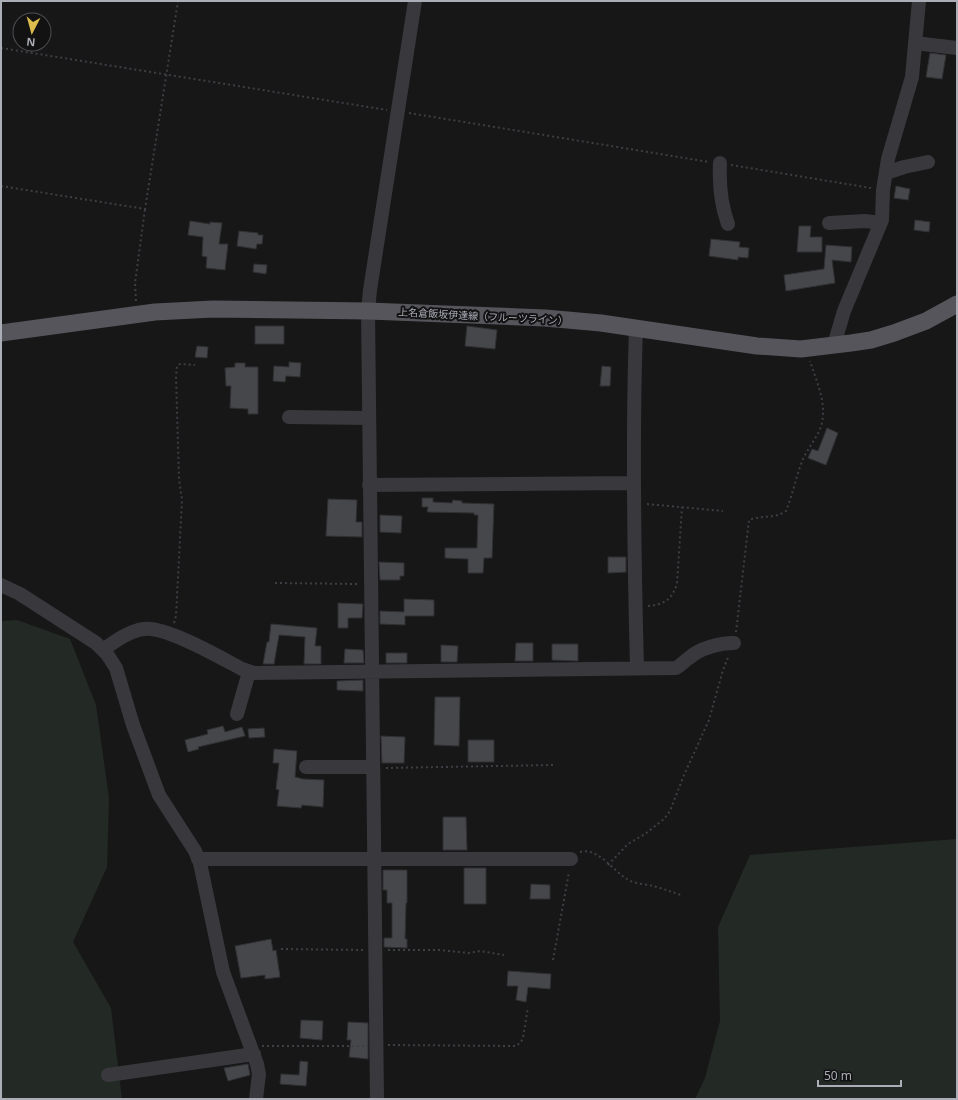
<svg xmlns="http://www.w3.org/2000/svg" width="958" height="1100" viewBox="0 0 958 1100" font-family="'Noto Sans','Noto Sans JP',sans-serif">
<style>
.green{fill:#232a25}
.building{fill:#46474b;stroke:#313134}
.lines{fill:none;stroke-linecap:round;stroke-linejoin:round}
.path{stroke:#3e3f44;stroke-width:2;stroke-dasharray:2 3;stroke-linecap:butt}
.minor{stroke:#38383d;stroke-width:14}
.major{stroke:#55555b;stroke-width:17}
.labels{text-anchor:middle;stroke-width:4;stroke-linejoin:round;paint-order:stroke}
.street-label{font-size:10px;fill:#abadb7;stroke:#121213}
</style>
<rect width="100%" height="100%" fill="#171718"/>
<path class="green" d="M17,620L70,639L96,705L109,798L107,867L73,942L111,1008L122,1099H1V621Z
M957,839V1099H695L705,1078L720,1021L718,927L750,855Z"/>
<path class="building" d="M930,53L946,55L942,79L926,77Z
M896,186L910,189L908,200L894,198Z
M915,220L930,222L929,232L914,230Z
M190,221L210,224V222L222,223L219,244H228L225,270L206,268L207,257L202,256L203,237L188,235Z
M799,226H811L810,237H822V252H797Z
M239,231L258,233V235H263L262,244H257L256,249L237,246Z
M711,239L740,242L739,247L749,248L748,258L738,257V260L709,256Z
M826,245L852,247L851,262L832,260L835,283L786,291L784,275L824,269Z
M254,264L267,265L266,274L253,272Z
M255,326H284V344H255Z
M467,326L497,330L495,349L465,346Z
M197,346L208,347L207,358L195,357Z
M289,362L301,363L300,377L286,376L285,382L273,381L274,366L289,367Z
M235,363H245V367H258V414H248V409L230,408L231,386H226L225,368L235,367Z
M602,366L611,367L610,386H600Z
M827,428L838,433L826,465L808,458L812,449L818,451Z
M422,498H433V502L452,503L453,500L462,501V503L494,504L492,558H484L483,573H468V559L445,558V548H477L478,515H474V513L427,512L428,507H422Z
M328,499L357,500L356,522H362V537L326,536Z
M380,515L402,516L401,533L380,532Z
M608,557H626V572L608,573Z
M379,562L404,563V576H400V580H380Z
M404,599L434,600V616H405V625L380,624V611L404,612Z
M338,603L363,604L362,618H348V628H338Z
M271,624L317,628L315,646H321V664H304L305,637L279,635L274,664H263L267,642H269Z
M516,643H533V661H515Z
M552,644H578V661L552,660Z
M441,645L458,646L457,662H441Z
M345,649L363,650L364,663H344Z
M386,653H407V663H386Z
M363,680V691L337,690V681Z
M435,697H460L459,746L434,745Z
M223,726L225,732L242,727L245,736L198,747L199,749L188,752L185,740L208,734L207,730Z
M264,728L265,737L249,738L248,729Z
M381,736L405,737L404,763H382Z
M468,740H494V762H468Z
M274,749L297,751L295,777L303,779L324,780L323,807L302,805L301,808L277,806L279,790L276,789L279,763H273Z
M443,817H466L467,850H443Z
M464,868H486V904H464Z
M383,870H407V903H406L405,939H407V948L384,947V938H392V903H387V890H383Z
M531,884L550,885V899H530Z
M271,939L273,951L276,950L280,977L265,979V975L241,978L235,946Z
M508,971L551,974L550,989L528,987L526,1002L516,1000L518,986H507Z
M301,1020L323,1021L322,1040L300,1038Z
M348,1022L368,1023V1059L349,1057L351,1040H347Z
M300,1061L308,1062L306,1086L280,1084L281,1074L299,1075Z
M248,1064L250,1075L228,1081L224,1068Z"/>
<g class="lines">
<path class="path" d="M1,48L387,110
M409,113L709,162
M731,165L871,188
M1,186L145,209L178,1
M136,301L135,283L145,209
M647,504L723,511
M275,583L360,584
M648,606C664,604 671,601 677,584L682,507
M174,623L176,616L182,500L179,479L176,376L177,366L180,364L195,365
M736,632L749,520C761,515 775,519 786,511C793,494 796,476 803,459C810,444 823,432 823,414C824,397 815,377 810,361
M386,768L553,765
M580,852C598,847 613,871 627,879C634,884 645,884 653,886C664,889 673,892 683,896
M608,865L628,844L645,834L664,819L670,811L684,775L709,720L723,670L729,655
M281,949L364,950
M388,950H439L469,953L480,951L504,955
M553,960L569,872
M388,1045L516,1046L521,1042L523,1038L528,1007
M262,1046H364"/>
<path class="minor" d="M915,43L957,48
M720,163C719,184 721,205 728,224
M886,173L904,167L928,162
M829,223L865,221L881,223
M636,328C632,441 634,554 637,667
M834,345L844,311L882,220L883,190L888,159L912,77L919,1
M289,417L368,418
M369,485L633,483
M1,585L20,594L96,643L107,654L116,668L133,725L159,795L195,851L200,863L223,972L257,1064L259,1074L256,1099
M103,650C115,641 129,631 144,629C166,626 221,658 242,669L254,673L676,668C682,665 684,661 689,658C700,648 720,643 734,643
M237,714L249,672
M306,767H372
M198,859H571
M108,1075L254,1054
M377,1099L368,311L370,290L415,1"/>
<path class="major" d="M1,333L155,312L213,309L368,311L545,318L601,323L757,346L801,349L851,343L871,340L894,333L926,321L957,304"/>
</g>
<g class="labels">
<g class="street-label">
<text transform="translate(483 316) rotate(3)" y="4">上名倉飯坂伊達線（フルーツライン）</text>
</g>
</g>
<rect width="958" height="1100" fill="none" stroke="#abadb7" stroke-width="4"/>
<g transform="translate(32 32) rotate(186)"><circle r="19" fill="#121213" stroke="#4f5055"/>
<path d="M0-3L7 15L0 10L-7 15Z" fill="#dbbc4c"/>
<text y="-6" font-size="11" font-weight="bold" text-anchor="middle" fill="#abadb7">N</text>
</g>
<path d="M818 1080v6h83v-6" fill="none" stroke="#abadb7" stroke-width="2"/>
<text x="824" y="1080" font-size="12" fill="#abadb7" stroke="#121213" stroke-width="3" paint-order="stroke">50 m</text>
</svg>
